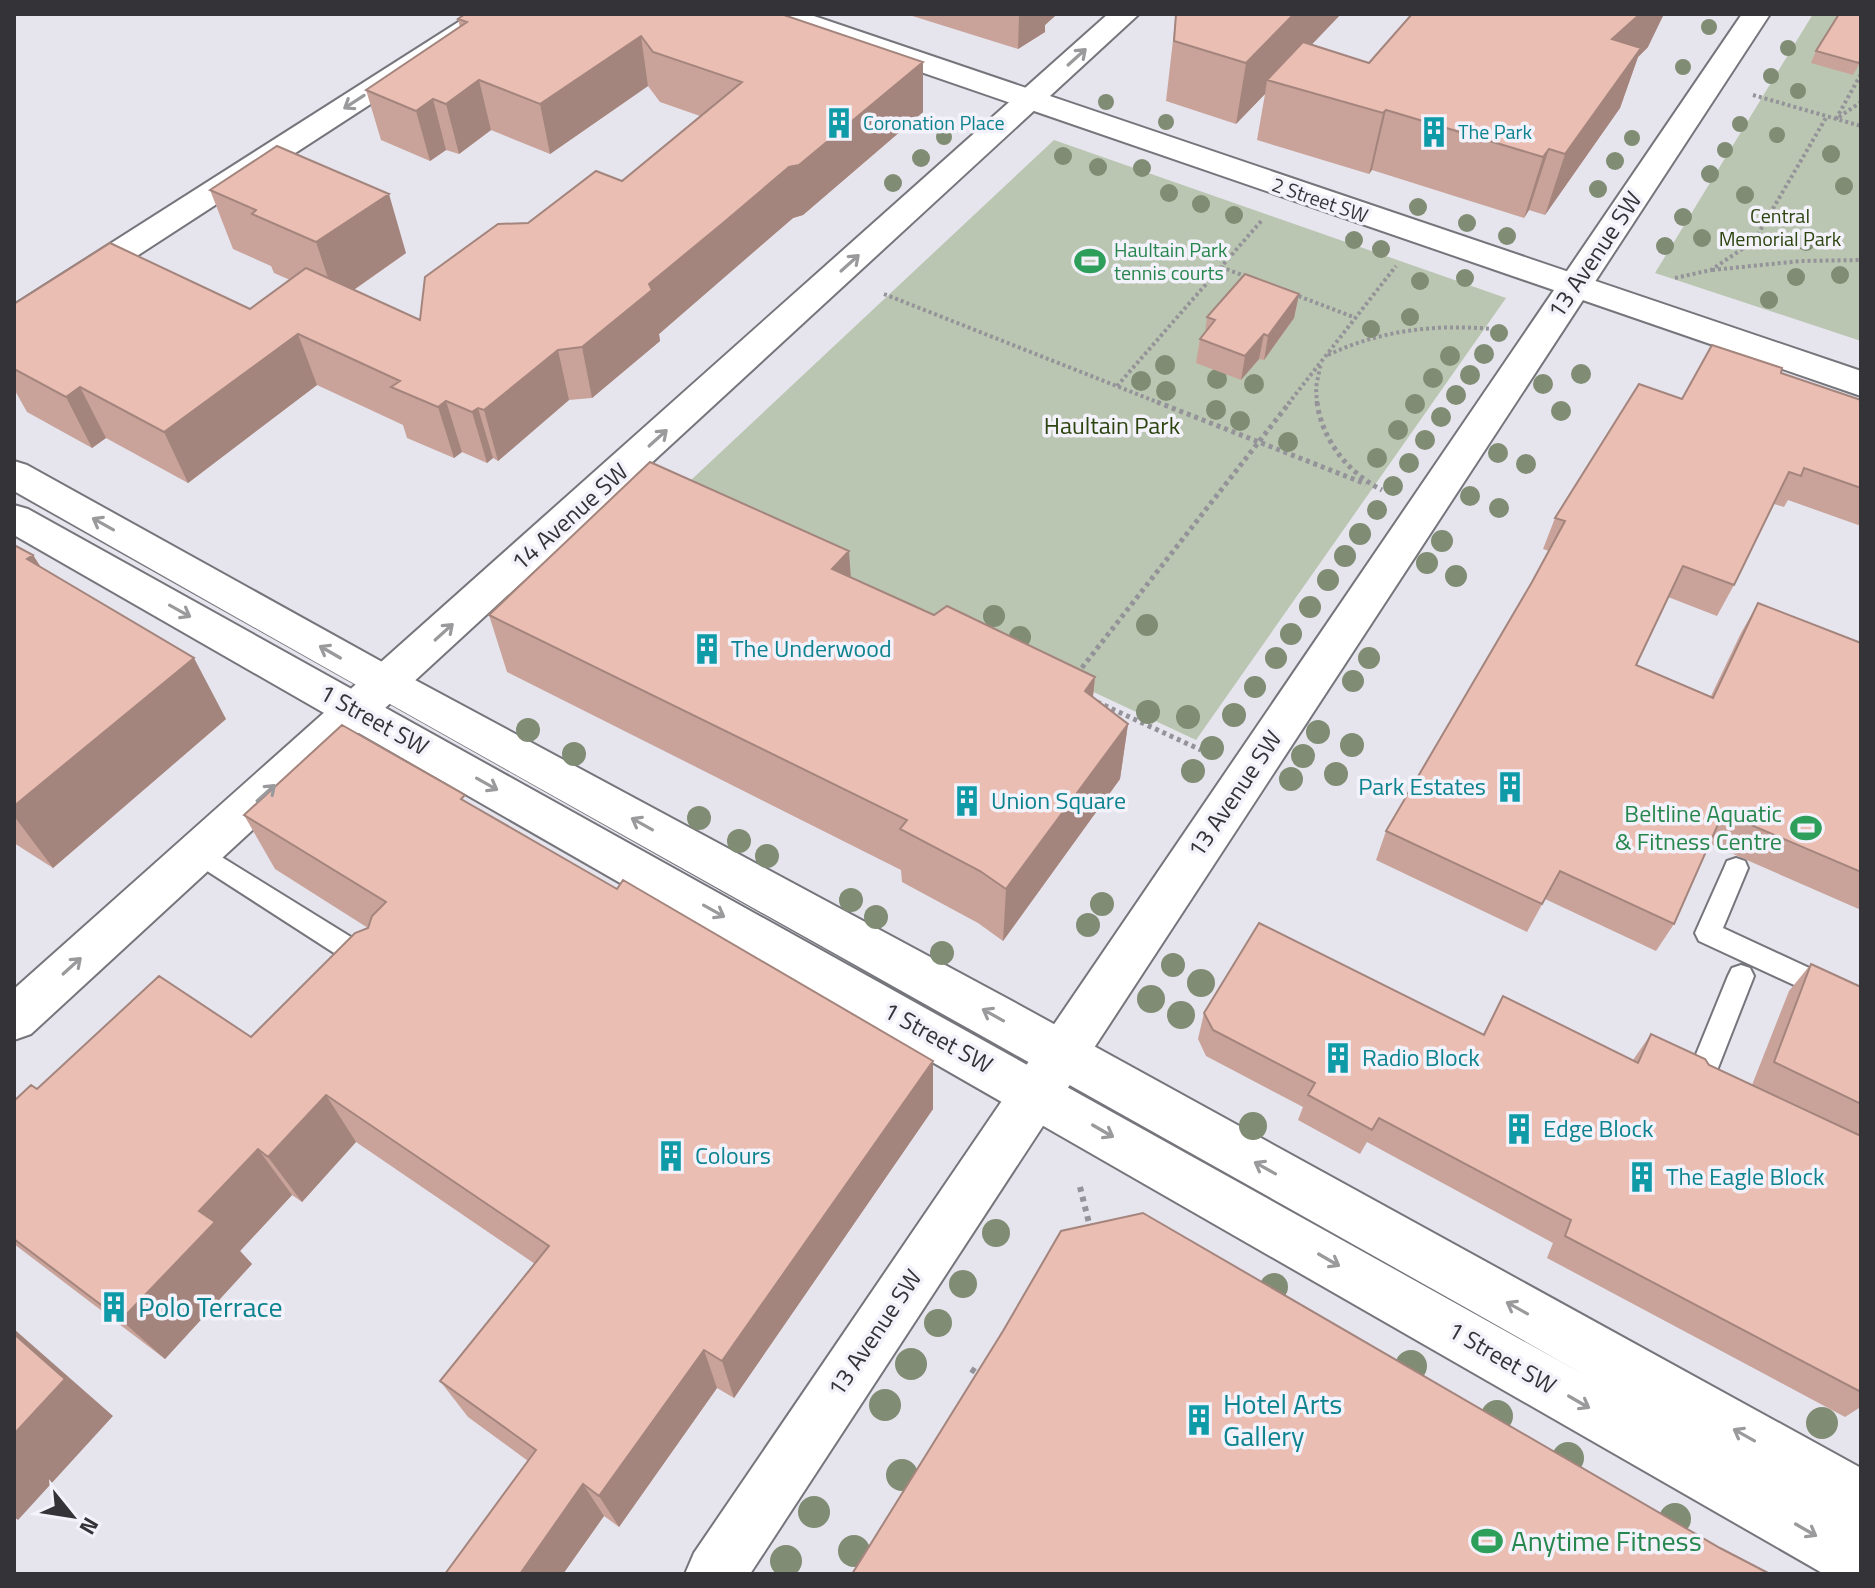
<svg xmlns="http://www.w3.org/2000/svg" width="1875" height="1588" viewBox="0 0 1875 1588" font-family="'Titillium Web',sans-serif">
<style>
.green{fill:#bac6b1}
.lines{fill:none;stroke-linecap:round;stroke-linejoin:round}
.service-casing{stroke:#75757c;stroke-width:4}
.minor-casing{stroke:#75757c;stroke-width:4}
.tertiary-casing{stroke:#75757c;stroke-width:4}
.path-far2{stroke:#949399;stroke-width:4;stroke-dasharray:3 3;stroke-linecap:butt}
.path-far1{stroke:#949399;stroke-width:5;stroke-dasharray:4 4;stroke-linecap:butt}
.path{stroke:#949399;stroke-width:6;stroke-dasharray:5 5;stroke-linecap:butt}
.service{fill:#fff;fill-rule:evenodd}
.minor{fill:#fff;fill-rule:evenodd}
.tertiary{fill:#fff;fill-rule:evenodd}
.tree{fill:#808c73}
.wall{fill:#c9a39a}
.shaded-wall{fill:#a4857d}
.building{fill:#eabeb3;stroke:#a4857d;stroke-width:2}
.oneway{stroke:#9a999b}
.labels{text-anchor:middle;stroke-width:7;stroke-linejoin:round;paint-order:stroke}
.far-culture-label{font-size:20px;fill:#0d838f;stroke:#f3f2fb;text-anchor:start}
.far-street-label{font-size:20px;fill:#343337;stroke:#f3f2fb}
.far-park-label{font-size:20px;fill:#2d440f;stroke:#f3f2fb}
.far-leisure-label{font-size:20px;fill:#27864d;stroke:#f3f2fb;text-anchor:start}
.street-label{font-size:24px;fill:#343337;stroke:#f3f2fb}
.park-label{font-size:24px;fill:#2d440f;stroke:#f3f2fb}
.culture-label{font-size:24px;fill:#0d838f;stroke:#f3f2fb;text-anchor:start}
.leisure-label{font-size:24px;fill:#27864d;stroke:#f3f2fb;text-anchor:end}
.near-culture-label{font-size:28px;fill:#0d838f;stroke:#f3f2fb;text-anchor:start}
.near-leisure-label{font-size:28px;fill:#27864d;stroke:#f3f2fb;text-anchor:start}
</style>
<rect width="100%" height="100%" fill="#e6e5ee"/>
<path class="green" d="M1813,14H1861V341L1655,273Z
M1054,140L1506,298L1196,740L674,496Z"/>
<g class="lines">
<defs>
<path id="service" d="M199,843L380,955L384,963L380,971L371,974L362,971L190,860L187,853L190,846Z
M1736,858L1745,861L1748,868L1723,928L1861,992V1016L1699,941L1695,933L1724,868L1727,861Z
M1741,965L1750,968L1754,976L1716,1073L1724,1077L1728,1086L1724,1095L1714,1098L1690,1088L1686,1079L1728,976L1732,968Z"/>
<path id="minor" d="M471,14H504L500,20L26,328L14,331V305Z
M1108,14H1139L31,1034L14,1040V989Z
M1742,14H1770L750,1574H685L694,1553Z"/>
<path id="tertiary" d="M766,14H808L1861,371V396L770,20Z
M14,461L27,465L402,673L1012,1001L1861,1468V1574H1824L14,535V505L28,509L1590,1378C1066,1081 538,790 14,491Z"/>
</defs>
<use href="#service" class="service-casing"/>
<use href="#minor" class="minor-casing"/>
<use href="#tertiary" class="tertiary-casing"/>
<path class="path-far2" d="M1753,95L1861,126
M1839,117L1861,102
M1836,119L1861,74
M1221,267L1250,278
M1712,270L1801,261L1861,260
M1675,278L1711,270L1754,241L1827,116
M884,294L1162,404
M1293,294L1356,318
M1328,355C1381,330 1435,324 1493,329
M1117,386L1263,219
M1288,404L1396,266
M1317,404L1316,387L1321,363"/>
<path class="path-far1" d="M1157,402L1366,484
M1317,402C1322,440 1348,473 1382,490
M1077,674L1290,402
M1097,702L1201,750"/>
<path class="path" d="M1080,1187L1091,1231
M971,1369L983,1377"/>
<use href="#service" class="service"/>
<use href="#minor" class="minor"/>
<use href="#tertiary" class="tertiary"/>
</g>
<g class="tree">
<circle cx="1709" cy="27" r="8"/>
<circle cx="1788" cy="48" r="8"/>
<circle cx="1683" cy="67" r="8"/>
<circle cx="1771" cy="76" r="8"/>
<circle cx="1798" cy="91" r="8"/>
<circle cx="1106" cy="102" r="8"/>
<circle cx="1166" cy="122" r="8"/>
<circle cx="1740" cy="124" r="8"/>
<circle cx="1777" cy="135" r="8"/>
<circle cx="944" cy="137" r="8"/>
<circle cx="1632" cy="138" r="8"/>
<circle cx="1725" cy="150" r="8"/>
<circle cx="1831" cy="154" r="9"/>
<circle cx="1063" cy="156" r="9"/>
<circle cx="921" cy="158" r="9"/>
<circle cx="1615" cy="161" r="9"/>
<circle cx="1098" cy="167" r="9"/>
<circle cx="1142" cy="168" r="9"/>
<circle cx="1710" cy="174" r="9"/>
<circle cx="893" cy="183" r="9"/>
<circle cx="1844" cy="186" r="9"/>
<circle cx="1598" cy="189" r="9"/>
<circle cx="1169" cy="193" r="9"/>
<circle cx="1745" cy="195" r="9"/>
<circle cx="1201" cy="204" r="9"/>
<circle cx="1418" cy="207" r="9"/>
<circle cx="1234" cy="215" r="9"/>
<circle cx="1683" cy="217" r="9"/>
<circle cx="1467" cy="223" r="9"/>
<circle cx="1507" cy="236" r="9"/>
<circle cx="1702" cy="238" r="9"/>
<circle cx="1354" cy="240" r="9"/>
<circle cx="1806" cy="242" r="9"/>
<circle cx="1665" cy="246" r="9"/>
<circle cx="1381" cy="249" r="9"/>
<circle cx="1840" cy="275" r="9"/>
<circle cx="1796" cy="277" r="9"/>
<circle cx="1465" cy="278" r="9"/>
<circle cx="1420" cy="281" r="9"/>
<circle cx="1769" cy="300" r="9"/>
<circle cx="1410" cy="317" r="9"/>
<circle cx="1371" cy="329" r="9"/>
<circle cx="1499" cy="333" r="9"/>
<circle cx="1484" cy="354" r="10"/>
<circle cx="1450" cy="356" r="10"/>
<circle cx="1165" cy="365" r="10"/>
<circle cx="1581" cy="374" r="10"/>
<circle cx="1470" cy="375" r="10"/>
<circle cx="1433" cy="378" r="10"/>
<circle cx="1217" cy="379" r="10"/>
<circle cx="1141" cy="381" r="10"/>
<circle cx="1254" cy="384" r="10"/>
<circle cx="1543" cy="384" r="10"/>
<circle cx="1166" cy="391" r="10"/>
<circle cx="1456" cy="395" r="10"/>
<circle cx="1415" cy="404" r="10"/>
<circle cx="1216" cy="410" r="10"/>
<circle cx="1561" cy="411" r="10"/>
<circle cx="1441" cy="417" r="10"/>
<circle cx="1240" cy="421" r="10"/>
<circle cx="1398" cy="430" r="10"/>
<circle cx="1425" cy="440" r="10"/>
<circle cx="1288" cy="442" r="10"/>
<circle cx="1498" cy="453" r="10"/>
<circle cx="1377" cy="458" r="10"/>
<circle cx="1409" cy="463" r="10"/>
<circle cx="1526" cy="464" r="10"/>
<circle cx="1393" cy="486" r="10"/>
<circle cx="1470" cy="496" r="10"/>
<circle cx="1499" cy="508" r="10"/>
<circle cx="1377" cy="510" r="10"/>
<circle cx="1360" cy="534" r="11"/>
<circle cx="1442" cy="541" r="11"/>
<circle cx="1345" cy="556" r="11"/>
<circle cx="1427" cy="563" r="11"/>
<circle cx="1456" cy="576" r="11"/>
<circle cx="1328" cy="580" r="11"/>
<circle cx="1310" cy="607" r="11"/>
<circle cx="994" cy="616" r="11"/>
<circle cx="1147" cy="625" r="11"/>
<circle cx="1291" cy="634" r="11"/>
<circle cx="1020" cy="637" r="11"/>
<circle cx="1276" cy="658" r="11"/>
<circle cx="1369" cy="658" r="11"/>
<circle cx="1353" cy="681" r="11"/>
<circle cx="1255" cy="687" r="11"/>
<circle cx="1148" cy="712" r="12"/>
<circle cx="1234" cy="715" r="12"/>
<circle cx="1188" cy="717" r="12"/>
<circle cx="528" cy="730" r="12"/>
<circle cx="1318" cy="732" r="12"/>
<circle cx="1352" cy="745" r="12"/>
<circle cx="1212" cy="748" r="12"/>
<circle cx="574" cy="754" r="12"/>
<circle cx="1303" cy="756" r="12"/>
<circle cx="1193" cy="771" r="12"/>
<circle cx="1336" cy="774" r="12"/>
<circle cx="1291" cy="779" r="12"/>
<circle cx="699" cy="818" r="12"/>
<circle cx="739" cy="841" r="12"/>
<circle cx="767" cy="856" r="12"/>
<circle cx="851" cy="900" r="12"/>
<circle cx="1102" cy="904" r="12"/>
<circle cx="876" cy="917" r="12"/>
<circle cx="1088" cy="925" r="12"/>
<circle cx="942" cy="953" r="12"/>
<circle cx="1173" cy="965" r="12"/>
<circle cx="1201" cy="983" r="14"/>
<circle cx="1151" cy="999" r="14"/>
<circle cx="1181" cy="1015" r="14"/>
<circle cx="1253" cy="1126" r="14"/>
<circle cx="996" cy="1233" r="14"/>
<circle cx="963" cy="1284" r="14"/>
<circle cx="1274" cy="1287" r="14"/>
<circle cx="938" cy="1323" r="14"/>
<circle cx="911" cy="1364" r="16"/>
<circle cx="1411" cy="1366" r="16"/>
<circle cx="885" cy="1405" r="16"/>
<circle cx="1497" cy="1416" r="16"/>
<circle cx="1822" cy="1423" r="16"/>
<circle cx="1568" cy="1458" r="16"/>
<circle cx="902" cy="1475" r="16"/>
<circle cx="814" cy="1512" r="16"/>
<circle cx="1675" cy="1519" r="16"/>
<circle cx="854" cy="1551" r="16"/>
<circle cx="786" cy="1561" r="16"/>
</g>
<path class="wall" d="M906,14H1055V16L1045,25V32L1018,49Z
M1176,14H1341L1311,45L1369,63L1648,47L1638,57L1620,108L1545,215L1529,210L1524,218L1372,170L1369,174L1257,140L1265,94L1236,124L1166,101Z
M458,19L923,62V112L803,215L793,218L729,273L659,334L660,341L592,398L569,400L498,461L493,458L487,463L462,452L454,458L407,438L403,425L317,385L188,483L106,438L92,448L27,412L14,389V304L250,309L290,280L274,273L271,266L233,249L210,190L406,253L354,290L420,320L528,223L622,181L700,116L660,102L648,86L550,154L491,130L459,154L446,150L430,161L381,140L366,90L460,28Z
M1816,51L1861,61L1853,75L1811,63Z
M1299,294L1294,318L1264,360L1259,359L1241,380L1196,363L1200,339L1205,333L1207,317Z
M1781,373L1861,400V526L1788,500L1784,507L1774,504L1734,585L1717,616L1668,597L1636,665L1711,696L1741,633L1758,603L1859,642L1861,639V910L1710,844L1674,924L1656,951L1545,899L1527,932L1376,860L1386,831L1532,582L1549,551L1543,549L1555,518L1682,399Z
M14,545L33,555L41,567L226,719L53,868L14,843Z
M851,578L934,615L1095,677L1093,697L1128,724L1120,779L1003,941L978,923L902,882L901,870L507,672L489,615Z
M467,802L933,1109L734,1398L717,1388L619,1527L604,1516L563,1574H445L528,1461L468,1417L440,1381L535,1264L356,1142L302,1202L292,1195L240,1251L252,1264L165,1359L14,1244V1101L37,1089L251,1037L368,928L275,869L244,815Z
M1811,964L1861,987V1409L1859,1408L1845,1417L1547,1258L1553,1243L1367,1142L1360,1154L1298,1120L1303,1107L1206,1056L1198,1039L1204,1013L1483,1034L1503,996L1633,1060L1651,1034L1709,1065L1752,1085L1789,991Z"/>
<path class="shaded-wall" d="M1021,14H1055V16L1045,25V32L1018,49L1019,15Z
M1294,14H1341L1276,82L1267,80L1265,94L1236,124L1246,63Z
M1640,14H1664L1648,47L1638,57L1620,108L1545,215L1565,154L1612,39Z
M641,36L648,86L550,154L540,104Z
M923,62V112L803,215L793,218L659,334L660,341L592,398L582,347L649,284L789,167Z
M479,80L491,130L459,154L446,104Z
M433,99L446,150L430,161L416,111Z
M1386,110L1372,170L1369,174L1383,113Z
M1549,149L1529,210L1524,218L1543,157Z
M389,194L406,253L336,302L316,242Z
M1299,294L1294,318L1264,360L1268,336Z
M298,334L317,385L188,483L164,432Z
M1264,334L1259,359L1241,380L1245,356Z
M558,350L569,400L498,461L484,410Z
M80,387L106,438L92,448L66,397Z
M446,401L462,452L454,458L438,407Z
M478,408L493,458L487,463L472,412Z
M849,551L853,608L832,569Z
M33,555L71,617L27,559Z
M194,658L226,719L53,868L14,816V806Z
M1095,677L1089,733L1085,691Z
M1128,724L1120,779L1003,941L1006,889Z
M933,1061V1109L734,1398L722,1361Z
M326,1095L356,1142L302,1202L268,1157Z
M258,1149L292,1195L240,1251L252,1264L165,1359L121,1320L199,1211Z
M14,1329L113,1416L18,1520L14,1517Z
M704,1350L717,1388L619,1527L599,1496Z
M583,1484L604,1516L563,1574H520Z"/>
<path class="building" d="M465,14H781L923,62L799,165L789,167L723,223L649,284L652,290L582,347L558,350L484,410L478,408L472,412L446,401L438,407L391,387L400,381L298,334L164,432L80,387L66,397L14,369V304L110,243L250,309L306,268L420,320L425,277L498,224L528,223L596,171L622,181L742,82L653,52L641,36L540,104L479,80L446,104L433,99L416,111L366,90L467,22L458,19Z
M1176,14H1294L1246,63L1174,41Z
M1412,14H1640L1612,39L1641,48L1565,154L1549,149L1543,157L1386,110L1383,113L1267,80L1303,42L1369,63Z
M1839,14H1861V59L1859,63L1816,51Z
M277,146L389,194L316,242L252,214L256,210L210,190Z
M1245,274L1299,294L1268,336L1264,334L1245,356L1200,339L1215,320L1207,317Z
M1712,345L1782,368L1781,373L1861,400V488L1804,468L1801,476L1789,472L1734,585L1683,566L1636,665L1713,698L1758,603L1861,643V872L1723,813L1674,924L1560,871L1542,904L1386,831L1532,582L1565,521L1555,518L1639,384L1682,399Z
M650,462L849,551L832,569L934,615L947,606L1095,677L1085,691L1128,724L1006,889L980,871L900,829L907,820L489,615Z
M14,545L33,555L27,559L194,658L14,806Z
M342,725L465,795L461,799L617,889L623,880L933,1061L722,1361L704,1350L599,1496L583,1484L520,1574H445L536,1450L440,1381L549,1246L326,1095L268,1157L258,1149L199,1211L215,1222L121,1320L14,1239V1101L31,1085L37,1089L159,976L251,1037L355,933L368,928L372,916L386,902L244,815Z
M1259,923L1484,1035L1503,996L1638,1063L1651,1034L1705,1059L1709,1065L1861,1136V1392L1565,1236L1571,1220L1379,1118L1372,1130L1308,1095L1315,1083L1213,1030L1204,1013Z
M1811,964L1861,987V1104L1774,1062Z
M1143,1213L1720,1548L1770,1574H852L1003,1331L1061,1231Z
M14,1334L65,1379L14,1434Z"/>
<defs><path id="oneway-shaft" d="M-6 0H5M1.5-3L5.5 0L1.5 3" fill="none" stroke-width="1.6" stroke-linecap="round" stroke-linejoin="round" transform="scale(2)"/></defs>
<g class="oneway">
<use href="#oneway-shaft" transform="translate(1077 57) rotate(-42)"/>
<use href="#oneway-shaft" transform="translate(354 102) rotate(147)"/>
<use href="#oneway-shaft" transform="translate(850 263) rotate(-42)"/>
<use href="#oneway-shaft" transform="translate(658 438) rotate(-42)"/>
<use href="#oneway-shaft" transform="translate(103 524) rotate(-151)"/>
<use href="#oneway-shaft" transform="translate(180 611) rotate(29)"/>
<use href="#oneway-shaft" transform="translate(444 632) rotate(-42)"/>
<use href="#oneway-shaft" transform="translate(330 652) rotate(-150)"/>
<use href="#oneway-shaft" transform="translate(487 784) rotate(29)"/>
<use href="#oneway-shaft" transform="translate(266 793) rotate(-42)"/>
<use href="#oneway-shaft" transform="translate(642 824) rotate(-151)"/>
<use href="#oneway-shaft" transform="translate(714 911) rotate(29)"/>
<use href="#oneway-shaft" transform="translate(72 966) rotate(-42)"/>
<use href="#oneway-shaft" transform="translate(993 1015) rotate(-151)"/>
<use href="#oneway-shaft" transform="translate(1103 1131) rotate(30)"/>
<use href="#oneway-shaft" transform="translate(1265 1168) rotate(-151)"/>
<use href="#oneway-shaft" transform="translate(1329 1260) rotate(30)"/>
<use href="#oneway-shaft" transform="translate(1517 1308) rotate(-151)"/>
<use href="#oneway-shaft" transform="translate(1579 1402) rotate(30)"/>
<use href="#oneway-shaft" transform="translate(1744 1435) rotate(-151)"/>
<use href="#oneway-shaft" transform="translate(1806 1530) rotate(30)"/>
</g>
<defs>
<symbol id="building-bare" viewBox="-9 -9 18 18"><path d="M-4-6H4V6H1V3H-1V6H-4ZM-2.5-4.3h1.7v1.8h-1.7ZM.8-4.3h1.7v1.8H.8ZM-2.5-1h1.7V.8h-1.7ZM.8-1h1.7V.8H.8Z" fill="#0f9aa8" stroke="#f3f2fb" stroke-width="2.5" paint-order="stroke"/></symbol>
<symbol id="stadium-bare" viewBox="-9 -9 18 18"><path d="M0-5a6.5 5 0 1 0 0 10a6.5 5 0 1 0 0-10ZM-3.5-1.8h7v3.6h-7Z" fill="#2e9e5b" stroke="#f3f2fb" stroke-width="2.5" paint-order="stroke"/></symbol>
</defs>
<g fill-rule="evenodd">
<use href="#building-bare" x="817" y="101" width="44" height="44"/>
<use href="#building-bare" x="1412" y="110" width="44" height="44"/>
<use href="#stadium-bare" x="1068" y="239" width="44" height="44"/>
<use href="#building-bare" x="685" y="627" width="44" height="44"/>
<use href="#building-bare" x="1488" y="765" width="44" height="44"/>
<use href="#building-bare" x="945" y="779" width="44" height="44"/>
<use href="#stadium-bare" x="1784" y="806" width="44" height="44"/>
<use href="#building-bare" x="1316" y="1036" width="44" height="44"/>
<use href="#building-bare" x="1497" y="1107" width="44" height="44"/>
<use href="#building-bare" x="649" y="1134" width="44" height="44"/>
<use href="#building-bare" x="1620" y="1155" width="44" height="44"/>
<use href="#building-bare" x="92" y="1285" width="44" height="44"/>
<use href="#building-bare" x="1177" y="1398" width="44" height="44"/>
<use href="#stadium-bare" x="1465" y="1519" width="44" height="44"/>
</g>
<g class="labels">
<g class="far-culture-label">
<text x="863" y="130">Coronation Place</text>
<text x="1458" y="139">The Park</text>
</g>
<g class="far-street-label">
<text transform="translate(1320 200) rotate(19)" y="7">2 Street SW</text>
</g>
<g class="far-park-label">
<text x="1780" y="223">Central<tspan x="1780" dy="23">Memorial Park</tspan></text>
</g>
<g class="far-leisure-label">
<text x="1114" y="257">Haultain Park<tspan x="1114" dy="23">tennis courts</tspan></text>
</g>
<g class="street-label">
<text transform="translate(1595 255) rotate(-56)" y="8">13 Avenue SW</text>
<text transform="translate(570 517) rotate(-42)" y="8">14 Avenue SW</text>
<text transform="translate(374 720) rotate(29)" y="8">1 Street SW</text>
<text transform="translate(1235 794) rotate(-56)" y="8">13 Avenue SW</text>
<text transform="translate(938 1038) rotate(29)" y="8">1 Street SW</text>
<text transform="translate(875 1333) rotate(-56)" y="8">13 Avenue SW</text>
<text transform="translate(1502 1358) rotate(30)" y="8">1 Street SW</text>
</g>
<g class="park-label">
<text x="1112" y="434">Haultain Park</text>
</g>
<g class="culture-label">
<text x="731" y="657">The Underwood</text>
<text x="1486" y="795" text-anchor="end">Park Estates</text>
<text x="991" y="809">Union Square</text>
<text x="1362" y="1066">Radio Block</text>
<text x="1543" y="1137">Edge Block</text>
<text x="695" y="1164">Colours</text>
<text x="1666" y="1185">The Eagle Block</text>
</g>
<g class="leisure-label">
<text x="1782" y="822">Beltline Aquatic<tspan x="1782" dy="28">&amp; Fitness Centre</tspan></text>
</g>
<g class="near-culture-label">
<text x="138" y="1317">Polo Terrace</text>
<text x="1223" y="1414">Hotel Arts<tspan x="1223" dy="32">Gallery</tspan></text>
</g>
<g class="near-leisure-label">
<text x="1511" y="1551">Anytime Fitness</text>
</g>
</g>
<rect width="1875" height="1588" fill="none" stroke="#343337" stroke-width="32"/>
<g transform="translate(72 1516) rotate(120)" stroke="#f3f2fb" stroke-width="6" paint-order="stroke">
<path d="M0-6L14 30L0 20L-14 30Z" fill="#343337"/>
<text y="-12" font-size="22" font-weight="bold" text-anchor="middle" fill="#343337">N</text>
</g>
</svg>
